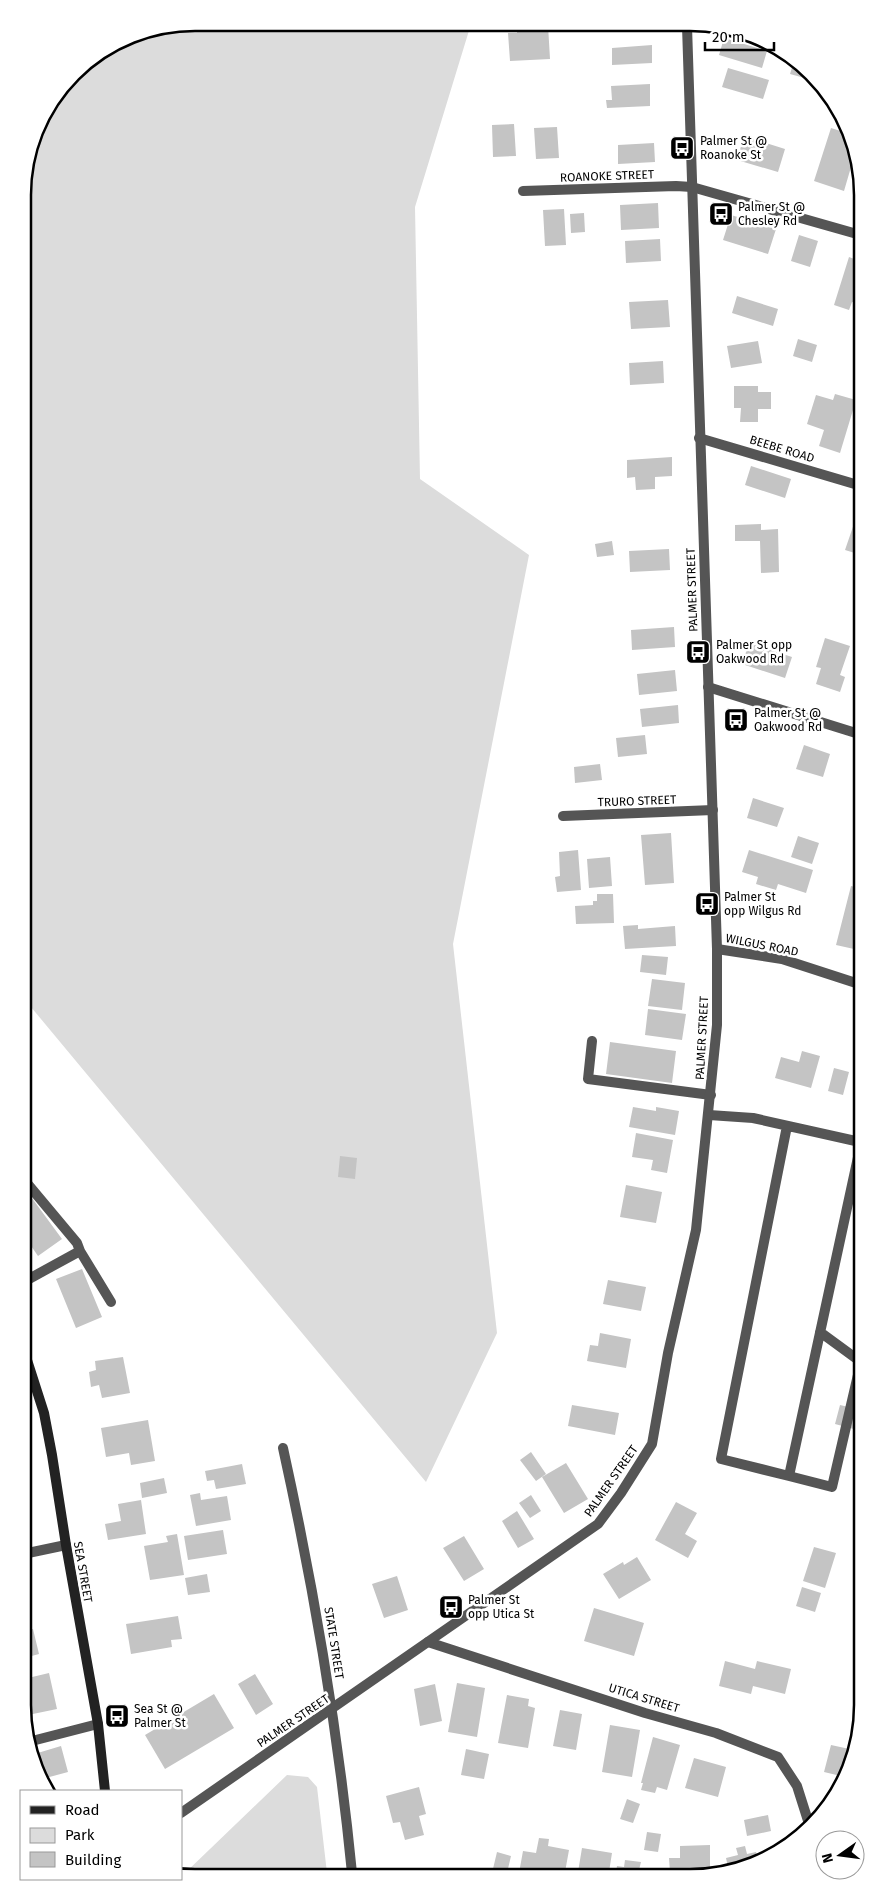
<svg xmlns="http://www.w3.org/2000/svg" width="885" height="1900" viewBox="0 0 885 1900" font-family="'Fira Sans',sans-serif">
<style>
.green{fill:#dcdcdc}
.building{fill:#c4c4c4}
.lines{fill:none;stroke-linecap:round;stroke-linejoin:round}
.service{stroke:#555;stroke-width:10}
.minor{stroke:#555;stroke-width:10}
.tertiary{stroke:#555;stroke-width:10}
.secondary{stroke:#222;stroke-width:10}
.labels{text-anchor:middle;stroke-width:5;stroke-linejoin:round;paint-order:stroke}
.poi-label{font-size:12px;fill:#000;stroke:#fff;text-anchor:start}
.street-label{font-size:12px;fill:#000;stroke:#fff}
.rim{fill:none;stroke:#000;stroke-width:2.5}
</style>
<rect width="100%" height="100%" fill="#fff"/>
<path class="green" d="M196,23L471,24L415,207L420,479L529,555L453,944L497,1333L426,1482L26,1001L23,184L40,119L81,66L130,36Z
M287,1775L308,1777L317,1787L327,1873L184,1874Z"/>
<path class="building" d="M517,24L548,25L550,59L510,61L508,33H517Z
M724,38L767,51L762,68L719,55Z
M652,45V63L612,65V48Z
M794,61L804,66L810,73L808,79L790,74Z
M728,68L769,80L763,99L722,87Z
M650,84V106L607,108L606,100H612L611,86Z
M514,124L516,156L493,157L492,125Z
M557,127L559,158L536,159L534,128Z
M831,128L850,134L856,150L844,191L814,181Z
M744,136L785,149L778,172L737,160Z
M654,143L655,162L618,164V145Z
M658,203L659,228L621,230L620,205Z
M564,209L566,245L545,246L543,210Z
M584,213L585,232L571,233L570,214Z
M731,215L776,229L768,254L723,240Z
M799,235L818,241L810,267L791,261Z
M660,239L661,261L626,263L625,241Z
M849,257L857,260V303L852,302L849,310L834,305Z
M737,296L778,309L773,326L732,313Z
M668,300L670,327L631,329L629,302Z
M798,339L817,345L812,362L793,356Z
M758,341L762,363L731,368L727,346Z
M663,361L664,383L630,385L629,363Z
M734,386H758V392H771V409H758V422H740L741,408H734Z
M835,394L856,400L840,453L819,446L824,430L807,424L816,395L833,400Z
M672,457V476L655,477V489L636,490L635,477L627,478V460Z
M751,466L791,479L785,498L745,485Z
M858,512V554L845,550Z
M761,524V530L778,529L779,572L761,573L760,541H735V525Z
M612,541L614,555L597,557L595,544Z
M669,549L670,570L630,572L629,551Z
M674,627L675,647L632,650L631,630Z
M825,638L850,646L840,675L845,677L840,692L816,684L821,668L816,667Z
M749,643L792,657L785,678L742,664Z
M675,670L677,691L639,695L637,674Z
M858,676V691L854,689Z
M678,705L679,723L642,727L640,709Z
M645,735L647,754L618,757L616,738Z
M804,745L830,754L823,777L796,769Z
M600,764L602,780L575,783L574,767Z
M858,777H859V796L853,795Z
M753,798L784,808L777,827L747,818Z
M671,833L674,883L645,885L641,835Z
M798,836L819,843L812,864L791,857Z
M578,850L581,890L557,892L555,877L560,876L559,852Z
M749,850L813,870L806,893L778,884L776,890L756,884L758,877L742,872Z
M610,857L612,886L589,888L587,859Z
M851,886L859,888V930L854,949L836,945Z
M597,894H613L614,923L576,924L575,906L593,905V901H597Z
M638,925V929L675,926L676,946L625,949L623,926Z
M642,955L668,957L666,975L640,972Z
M652,979L685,983L682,1010L648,1006Z
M648,1009L686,1014L682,1040L645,1035Z
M610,1042L676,1051L672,1083L606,1074Z
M860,1043V1060L855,1059Z
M802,1051L820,1056L811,1088L775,1078L781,1057L799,1062Z
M834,1068L849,1072L843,1095L828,1091Z
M633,1107L656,1111V1107L679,1111L675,1135L629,1127Z
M636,1133L673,1140L667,1173L651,1170L653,1160L632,1157Z
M340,1156L357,1158L355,1179L338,1177Z
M626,1185L662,1192L656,1223L620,1217Z
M26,1190L62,1239L38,1256L27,1240Z
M82,1269L102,1317L76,1328L56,1279Z
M608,1280L646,1287L641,1311L603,1304Z
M600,1333L631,1339L626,1368L587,1361L590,1345L598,1346Z
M123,1357L130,1393L102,1398L99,1385L91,1387L89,1372L96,1370L95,1361Z
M572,1405L619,1413L615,1435L568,1426Z
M840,1405L861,1410V1431L835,1424Z
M148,1420L155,1461L131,1465L129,1453L106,1457L101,1428Z
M531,1452L546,1474L536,1481L520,1460Z
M566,1463L588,1499L564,1513L542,1477Z
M242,1464L246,1484L216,1489L214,1480L207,1481L205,1471Z
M164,1478L167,1493L142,1498L140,1483Z
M200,1493L201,1500L227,1496L231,1520L196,1526L190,1495Z
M531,1495L541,1511L530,1518L519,1503Z
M141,1500L146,1534L108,1540L105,1524L121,1521L118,1504Z
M676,1502L697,1513L685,1534L697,1541L688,1558L655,1540Z
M517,1511L534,1539L518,1548L502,1521Z
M223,1530L227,1554L188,1560L184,1536Z
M177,1534L184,1575L150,1580L144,1546L168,1542L166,1536Z
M464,1536L484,1569L464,1581L443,1548Z
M814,1547L836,1553L825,1588L803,1581Z
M637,1557L651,1580L619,1599L603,1574L623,1562L624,1565Z
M207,1574L210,1592L188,1595L185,1578Z
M397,1576L408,1610L384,1618L372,1584Z
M802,1587L821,1593L815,1612L796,1606Z
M594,1608L644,1623L634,1656L584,1641Z
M178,1616L182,1639L171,1640L172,1647L131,1654L126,1624Z
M33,1629L39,1654L28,1657V1630Z
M725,1661L755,1669L757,1661L791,1669L785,1694L753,1686L751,1694L719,1686Z
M49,1673L57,1709L28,1715V1678Z
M255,1674L273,1704L256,1715L238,1684Z
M457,1683L485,1688L477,1737L448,1732Z
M435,1684L442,1721L420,1726L414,1689Z
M214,1694L234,1728L165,1769L145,1735Z
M507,1695L529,1699L528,1706L535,1708L528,1748L498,1743Z
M560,1710L582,1714L576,1750L553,1746Z
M610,1725L640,1730L632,1777L602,1772Z
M653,1737L680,1745L667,1790L657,1787L655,1793L641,1790L643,1783H641Z
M831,1745L854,1750L849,1770L845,1777L824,1772Z
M61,1746L68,1772L42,1779L31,1755Z
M466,1749L489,1754L484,1779L461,1775Z
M694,1758L726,1767L718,1797L685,1788Z
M419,1787L426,1814L419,1816L424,1835L405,1840L400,1822L393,1823L386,1796Z
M627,1799L640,1804L633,1823L620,1819Z
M768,1815L771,1831L747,1836L744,1820Z
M647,1832L661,1834L658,1852L644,1850Z
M539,1838L549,1839L548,1846L569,1850L565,1872L519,1873L523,1851L536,1853Z
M710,1845V1872H670L669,1858H680V1846Z
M745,1846L747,1854L756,1852L758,1861L734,1872H729L726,1858L738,1855L736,1848Z
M582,1848L612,1853L609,1872H578Z
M497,1852L511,1856L507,1873H492Z
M625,1860L641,1862L639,1870L645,1872H616L617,1866L624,1867Z"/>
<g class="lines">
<path class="service" d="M592,1041L588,1079L711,1095
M709,1115L753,1118L860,1142
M787,1126L721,1459L789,1476L860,1148
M26,1182L77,1243L80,1251
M27,1280L80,1251L111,1302
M820,1332L861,1362
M789,1476L832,1487L861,1362"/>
<path class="minor" d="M523,191L676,186L692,187L857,234
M699,438L858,485
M708,687L859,734
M563,816L713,810
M717,949L782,959L859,984
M283,1448C314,1589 338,1730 352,1873
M28,1553L66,1545
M428,1642L645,1713L716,1733L778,1757L797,1786L810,1827
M28,1742L98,1724"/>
<path class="tertiary" d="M181,1813L598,1524L621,1493L652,1444L668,1353L696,1230L717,1025V949L687,26"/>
<path class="secondary" d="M27,1360L44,1413L52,1455L66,1545L98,1724L105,1791"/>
</g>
<defs>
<symbol id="bus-square" viewBox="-11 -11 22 22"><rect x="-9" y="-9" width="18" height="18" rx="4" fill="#000" stroke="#fff"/><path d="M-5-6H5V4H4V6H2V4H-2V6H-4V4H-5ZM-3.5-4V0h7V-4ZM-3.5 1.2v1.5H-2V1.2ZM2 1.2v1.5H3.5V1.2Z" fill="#fff"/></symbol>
</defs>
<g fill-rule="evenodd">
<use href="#bus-square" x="668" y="134" width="28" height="28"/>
<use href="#bus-square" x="707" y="200" width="28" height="28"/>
<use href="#bus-square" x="684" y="638" width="28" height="28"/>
<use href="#bus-square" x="722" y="706" width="28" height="28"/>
<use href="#bus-square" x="693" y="890" width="28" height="28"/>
<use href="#bus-square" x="437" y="1593" width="28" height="28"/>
<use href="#bus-square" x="103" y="1702" width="28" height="28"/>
</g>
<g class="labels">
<g class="poi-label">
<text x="700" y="145">Palmer St @<tspan x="700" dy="14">Roanoke St</tspan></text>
<text x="738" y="211">Palmer St @<tspan x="738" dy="14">Chesley Rd</tspan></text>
<text x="716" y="649">Palmer St opp<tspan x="716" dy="14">Oakwood Rd</tspan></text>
<text x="754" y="717">Palmer St @<tspan x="754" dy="14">Oakwood Rd</tspan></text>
<text x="724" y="901">Palmer St<tspan x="724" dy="14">opp Wilgus Rd</tspan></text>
<text x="468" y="1604">Palmer St<tspan x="468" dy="14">opp Utica St</tspan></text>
<text x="134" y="1713">Sea St @<tspan x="134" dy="14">Palmer St</tspan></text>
</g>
<g class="street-label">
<text transform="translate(607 176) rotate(-2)" y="4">ROANOKE STREET</text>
<text transform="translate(782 449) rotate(17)" y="4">BEEBE ROAD</text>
<text transform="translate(692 590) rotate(-92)" y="4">PALMER STREET</text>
<text transform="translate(637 801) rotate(-2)" y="4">TRURO STREET</text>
<text transform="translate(762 945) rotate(11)" y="4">WILGUS ROAD</text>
<text transform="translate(702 1038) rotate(-87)" y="4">PALMER STREET</text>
<text transform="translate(611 1481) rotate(-55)" y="4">PALMER STREET</text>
<text transform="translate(83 1572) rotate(80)" y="4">SEA STREET</text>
<text transform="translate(334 1643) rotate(81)" y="4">STATE STREET</text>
<text transform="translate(644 1698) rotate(17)" y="4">UTICA STREET</text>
<text transform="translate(293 1721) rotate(-34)" y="4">PALMER STREET</text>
</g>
</g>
<path d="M0 0H885V1900H0ZM195 31H690A164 164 0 0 1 854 195V1705A164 164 0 0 1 690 1869H195A164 164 0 0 1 31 1705V195A164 164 0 0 1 195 31Z" fill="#fff" fill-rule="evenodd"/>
<path class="rim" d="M195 31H690A164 164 0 0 1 854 195V1705A164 164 0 0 1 690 1869H195A164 164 0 0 1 31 1705V195A164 164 0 0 1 195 31Z"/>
<rect x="20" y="1790" width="162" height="90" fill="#ffffff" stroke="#999999"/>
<rect x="30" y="1806" width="25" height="8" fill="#222222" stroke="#999999"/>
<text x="65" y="1815" font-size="15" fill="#000000">Road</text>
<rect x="30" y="1828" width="25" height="15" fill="#dcdcdc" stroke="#999999"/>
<text x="65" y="1840" font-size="15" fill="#000000">Park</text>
<rect x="30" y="1852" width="25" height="15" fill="#c4c4c4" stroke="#999999"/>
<text x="65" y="1865" font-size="15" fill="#000000">Building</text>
<g transform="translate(840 1855) rotate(256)"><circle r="24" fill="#ffffff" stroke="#999999"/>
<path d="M0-4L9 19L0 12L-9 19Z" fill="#000000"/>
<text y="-8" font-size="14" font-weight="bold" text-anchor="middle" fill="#000000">N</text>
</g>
<path d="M705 42v8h69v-8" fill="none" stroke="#000000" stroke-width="2.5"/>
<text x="712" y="42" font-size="15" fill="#000000" stroke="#ffffff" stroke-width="4" paint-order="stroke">20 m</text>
</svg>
